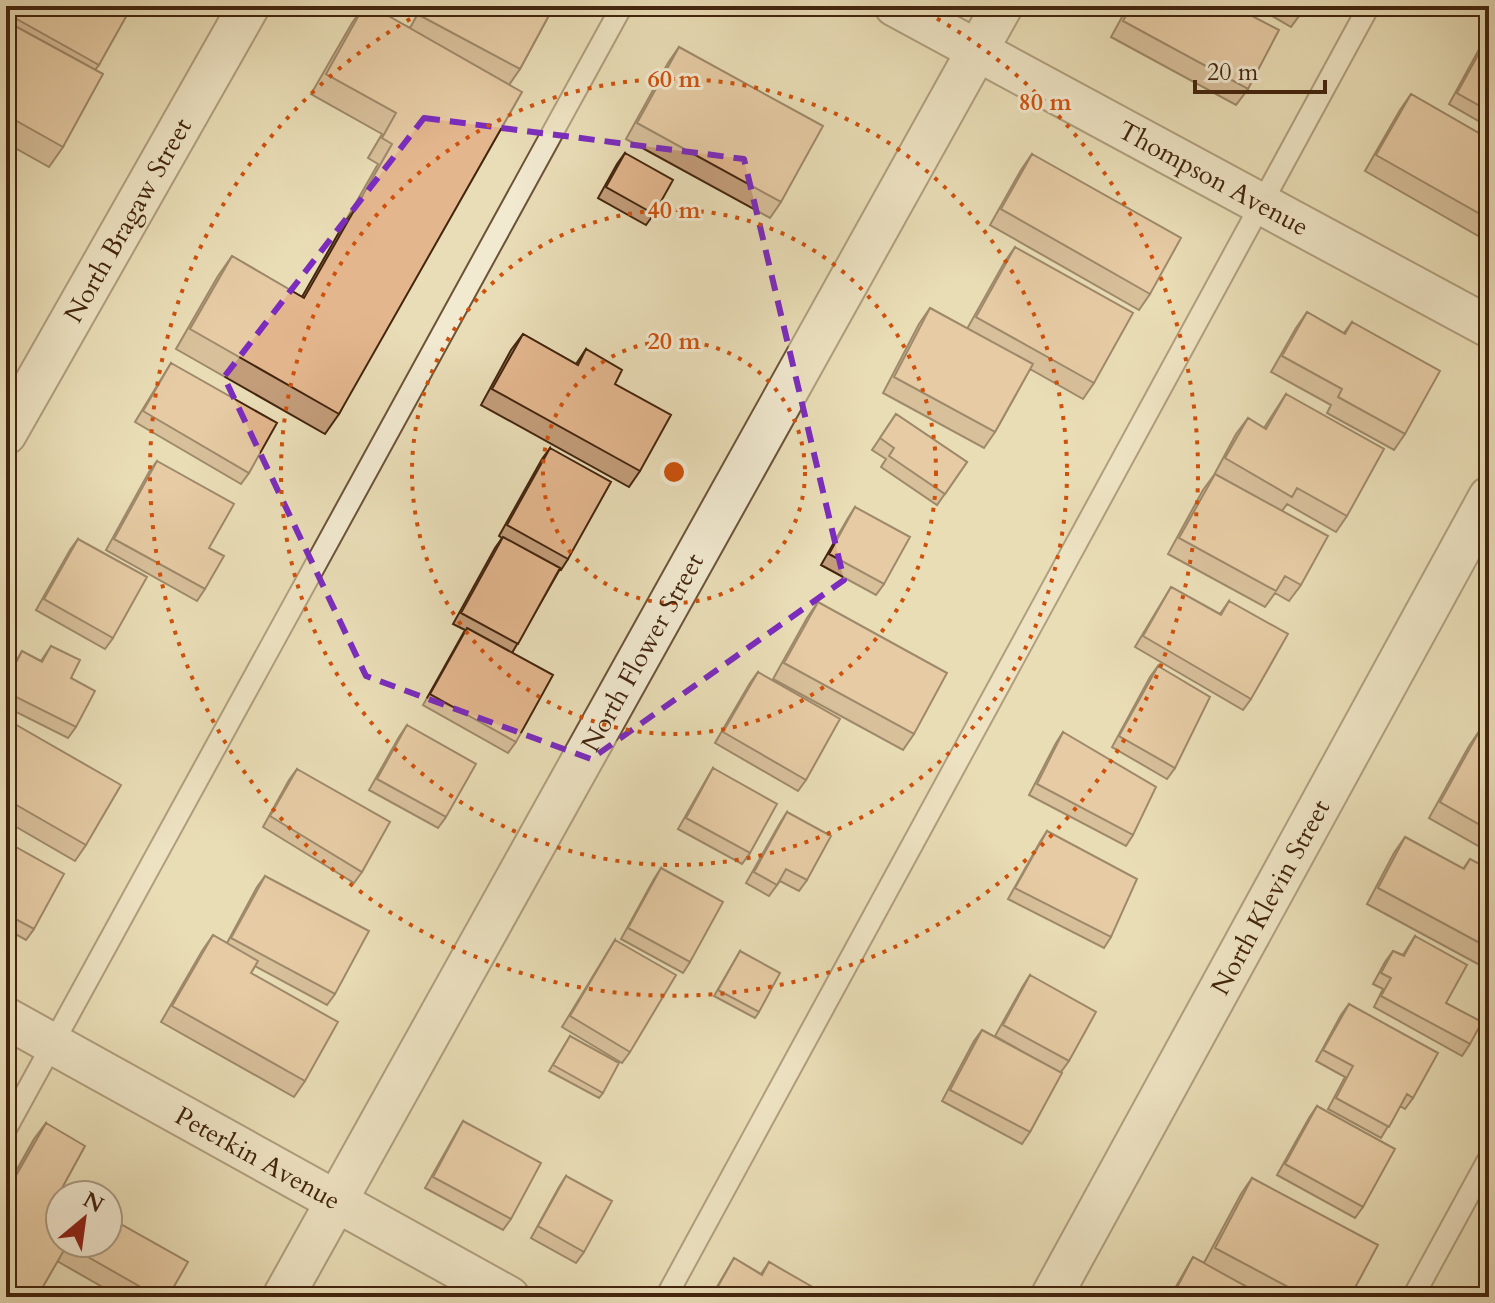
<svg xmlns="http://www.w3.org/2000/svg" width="1495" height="1303" viewBox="0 0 1495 1303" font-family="Cardo,serif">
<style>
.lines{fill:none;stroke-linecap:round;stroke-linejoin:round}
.lane-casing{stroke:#6c5338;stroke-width:24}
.street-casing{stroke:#6c5338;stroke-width:44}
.lane{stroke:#f1e9d0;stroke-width:20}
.street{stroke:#f1e9d0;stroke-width:40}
.wall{fill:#c39d7a;stroke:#43250e;stroke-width:2}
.building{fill:#e3b68e;stroke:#43250e;stroke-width:2}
.marked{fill:none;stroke:#7b2cbf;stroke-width:6;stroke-dasharray:16 10;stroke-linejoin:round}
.ring{fill:none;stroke:#cf510c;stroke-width:4;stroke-dasharray:4 8}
.labels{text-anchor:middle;stroke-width:6;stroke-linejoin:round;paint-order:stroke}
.street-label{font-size:26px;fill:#43250e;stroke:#f1e9d0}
.centre{fill:#cf510c;stroke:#f1e9d0;stroke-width:4}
.ring-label{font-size:24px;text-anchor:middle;font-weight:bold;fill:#cf510c;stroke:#f1e9d0;stroke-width:6;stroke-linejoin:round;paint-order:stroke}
</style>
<rect width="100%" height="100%" fill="#e9ddb7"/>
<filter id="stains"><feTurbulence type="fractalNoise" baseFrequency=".0025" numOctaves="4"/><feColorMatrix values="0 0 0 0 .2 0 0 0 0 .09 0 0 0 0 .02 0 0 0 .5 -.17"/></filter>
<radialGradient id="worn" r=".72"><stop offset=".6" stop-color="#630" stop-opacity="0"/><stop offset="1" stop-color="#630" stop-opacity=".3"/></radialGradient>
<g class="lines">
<defs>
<path id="lane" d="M6,1129L622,6
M666,1297L1369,6
M1413,1297L1489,1158"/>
<g id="street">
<path id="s1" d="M895,6L1489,327"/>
<path id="s2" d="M6,434L249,6"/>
<path id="s3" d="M6,1018L509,1297"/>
<path id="s4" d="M283,1297L1002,6"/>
<path id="s5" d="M1051,1297L1489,497"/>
</g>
</defs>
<use href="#lane" class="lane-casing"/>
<use href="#street" class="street-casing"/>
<use href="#lane" class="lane"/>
<use href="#street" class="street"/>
</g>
<path class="wall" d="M6,6L99,65L95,70L63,147L49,167L6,143Z
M364,6L410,28L422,6H554L520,69L509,85L339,414L325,434L176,349L218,276L232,256L302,297L378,164L368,158L382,134L311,94L352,23Z
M1128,6H1233L1248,89L1236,105L1111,37Z
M1255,6H1303L1299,16L1291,27Z
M1489,34V127L1449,104L1482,44Z
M679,47L781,202L770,218L626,139L668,63Z
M1411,94L1489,139V225L1480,237L1365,171L1400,110Z
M625,153L654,214L646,225L598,198L617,164Z
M1032,154L1150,294L1139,310L990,225L1021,170Z
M1015,247L1094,383L1083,399L1030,369L995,432L984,448L883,393L919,324L930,308L967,329L1004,263Z
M1307,312L1344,333L1352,322L1405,434L1394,450L1327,413L1331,405L1271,372L1296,328Z
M523,334L576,364L586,349L640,471L629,487L481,405L511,350Z
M171,363L249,473L241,484L135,422Z
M1286,394L1347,516L1336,532L1287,504L1282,511L1301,585L1289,601L1275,593L1265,607L1168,554L1203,490L1214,475L1236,434L1248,418L1264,428Z
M896,414L967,462L937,505L881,467L886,459L872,450Z
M550,448L568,559L561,570L560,569L512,653L516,742L508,753L423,705L465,630L453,624L495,548L502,538L499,536L542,459Z
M157,461L209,548L205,589L197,601L106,550L149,472Z
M855,507L884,584L876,595L821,565L848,518Z
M78,539L113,638L105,649L36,610L70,550Z
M1171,587L1220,614L1229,601L1251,699L1243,710L1135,647Z
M818,602L914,734L903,750L773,679L807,618Z
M51,646L71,678L76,727L68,738L6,707V678L22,651L41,661Z
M1158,666L1175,768L1167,779L1112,747L1150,677Z
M758,672L806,780L798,791L715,743L750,683Z
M6,719L86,845L75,861L6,821Z
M407,725L446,817L438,828L369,790L399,737Z
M1480,730L1489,735V852L1429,818L1469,746Z
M1063,732L1133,835L1126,846L1029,795L1056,743Z
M713,768L750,853L742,864L678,829L706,780Z
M297,769L362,872L354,883L263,827L289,780Z
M787,812L807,880L799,891L780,881L769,896L746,883L780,823Z
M1047,831L1111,937L1104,948L1008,899L1040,842Z
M1405,837L1463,869L1470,859L1489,869V970L1367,904L1394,853Z
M6,843L34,929L26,940L6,929Z
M661,868L690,962L683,973L621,939L654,879Z
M265,876L335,994L327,1005L255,966L251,973L305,1081L294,1097L161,1022L202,951L213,935L227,943L257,887Z
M1415,936L1446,1003L1470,1044L1462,1056L1374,1007L1383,989L1373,984L1385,962L1393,951L1403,955Z
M615,940L630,1052L622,1063L562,1027Z
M740,951L759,1012L755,1018L714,996Z
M1030,975L1069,1061L1061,1072L1030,1132L1022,1144L942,1101L974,1041L982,1030L1043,1063L995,1036L1023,986Z
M1349,1004L1413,1098L1405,1109L1400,1106L1381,1138L1328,1109L1345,1077L1316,1061L1341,1015Z
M570,1036L603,1093L599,1098L549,1071Z
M1317,1106L1363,1207L1355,1218L1277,1175L1309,1118Z
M463,1121L511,1219L503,1230L425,1188L456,1133Z
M46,1123L61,1190L108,1243L168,1297H120L57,1261L37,1297H6V1189L34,1139Z
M566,1176L584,1252L576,1263L531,1238L559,1187Z
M1252,1178L1350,1297H1266L1230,1278L1250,1297H1170L1193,1257L1204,1263L1241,1194Z
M734,1258L761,1274L769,1262L820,1297H711Z"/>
<path class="building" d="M6,6H132L99,65L6,13Z
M364,6H371L522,92L339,414L190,329L232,256L304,298L392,144L382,138L396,113L326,74Z
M424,6H554L520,69L419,15Z
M1131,6H1233L1279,30L1248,89L1123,21Z
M1282,6H1303L1299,16Z
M6,21L103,74L63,147L6,115Z
M1489,35V111L1457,93Z
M679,47L823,126L781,202L637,123Z
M1411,94L1489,139V219L1376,155Z
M625,153L673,180L654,214L606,187Z
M1032,154L1181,238L1150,294L1001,209Z
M1015,247L1133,313L1094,383L976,317Z
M930,308L1033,364L995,432L894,377Z
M1307,312L1345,334L1352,322L1440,371L1405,434L1338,397L1342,389L1282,356Z
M523,334L578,365L586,349L622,370L615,384L671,415L640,471L492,389Z
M171,363L277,423L249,473L143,411Z
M1286,394L1384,449L1347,516L1297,488L1292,497L1225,458L1248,418L1266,429Z
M896,414L967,462L945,494L889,456L894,448L880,438Z
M550,448L611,482L568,559L507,525Z
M157,461L234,504L209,548L224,556L205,589L114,539Z
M1215,474L1328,536L1301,585L1285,576L1276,591L1179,538Z
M855,507L910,537L884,584L829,554Z
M503,537L560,568L518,644L461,613Z
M78,539L147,577L113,638L44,599Z
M1171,587L1221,615L1229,601L1288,634L1251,699L1143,636Z
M818,602L947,673L914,734L784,663Z
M467,628L553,675L516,742L430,694Z
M51,646L80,660L71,678L95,691L76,727L6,692V682L22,651L42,662Z
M1158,666L1210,697L1175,768L1119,736Z
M758,672L840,719L806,780L723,732Z
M6,719L121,785L86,845L6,799Z
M407,725L476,764L446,817L377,779Z
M1480,730L1489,735V830L1440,802Z
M1063,732L1156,787L1133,835L1037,784Z
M713,768L777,804L750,853L686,818Z
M297,769L390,822L362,872L270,816Z
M787,812L831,836L807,880L786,869L777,885L754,872Z
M1047,831L1137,879L1111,937L1015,888Z
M1405,837L1464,869L1470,859L1489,869V948L1378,888Z
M7,842L64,874L34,929L6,914Z
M661,868L723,902L690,962L628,928Z
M265,876L369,931L335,994L231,938Z
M213,935L258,961L251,973L338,1022L305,1081L172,1006Z
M1415,936L1467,965L1446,1003L1482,1022L1470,1044L1381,996L1391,978L1381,973L1393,951L1404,956Z
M615,940L676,975L630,1052L570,1016Z
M740,951L780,973L759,1012L718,990Z
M1030,975L1096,1012L1069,1061L1003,1025Z
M1349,1004L1438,1053L1413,1098L1407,1094L1389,1127L1336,1098L1353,1066L1323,1050Z
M982,1030L1062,1073L1030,1132L950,1090Z
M570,1036L619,1063L603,1093L553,1065Z
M1317,1106L1395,1149L1363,1207L1285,1164Z
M463,1121L541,1163L511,1219L433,1177Z
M46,1123L85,1146L61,1190L69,1195H60V1243H108V1217L188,1262L168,1297H142L146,1290L67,1245L37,1297H17L6,1291V1193Z
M566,1176L612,1201L584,1252L538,1226Z
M1252,1178L1378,1245L1350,1297L1339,1291L1336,1297H1307L1215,1248Z
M1193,1257L1254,1291L1250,1297H1172Z
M734,1258L762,1275L769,1262L823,1293L820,1297H712Z"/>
<path d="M0 0H1495V1303H0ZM424,118L744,159L844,580L591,759L366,676L224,377Z" fill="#e9ddb7" fill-opacity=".55" fill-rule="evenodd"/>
<path class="marked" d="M424,118L744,159L844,580L591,759L366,676L224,377Z"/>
<g class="ring">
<circle cx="674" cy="472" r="131"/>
<circle cx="674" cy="472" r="262"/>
<circle cx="674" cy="472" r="393"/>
<path d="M916 7A524 524 0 1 1 432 7"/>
</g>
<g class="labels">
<g class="street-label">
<text dy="9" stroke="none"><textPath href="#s1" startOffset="362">Thompson Avenue</textPath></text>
<text dy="9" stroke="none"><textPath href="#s2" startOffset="246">North Bragaw Street</textPath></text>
<text dy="9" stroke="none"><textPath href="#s4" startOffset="738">North Flower Street</textPath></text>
<text dy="9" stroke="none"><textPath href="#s5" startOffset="456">North Klevin Street</textPath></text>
<text dy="9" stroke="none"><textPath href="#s3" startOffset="288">Peterkin Avenue</textPath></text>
</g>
</g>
<circle cx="674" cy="472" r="12" class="centre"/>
<g class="ring-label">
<text x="674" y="87">60 m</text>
<text x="1045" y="110">80 m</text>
<text x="674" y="218">40 m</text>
<text x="674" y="349">20 m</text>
</g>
<rect width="1495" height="1303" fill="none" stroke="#e9ddb7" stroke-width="32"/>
<rect x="8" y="8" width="1479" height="1287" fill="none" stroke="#43250e" stroke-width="4"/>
<rect x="16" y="16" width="1463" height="1271" fill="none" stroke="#43250e" stroke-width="2"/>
<g transform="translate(84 1219) rotate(29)"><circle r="38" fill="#f1e9d0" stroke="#ab9b82" stroke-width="2"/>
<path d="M0-6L14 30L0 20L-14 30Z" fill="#8f2418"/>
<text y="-12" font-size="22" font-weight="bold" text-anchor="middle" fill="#43250e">N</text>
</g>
<path d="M1195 80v12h130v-12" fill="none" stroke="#43250e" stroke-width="4"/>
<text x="1207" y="80" font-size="24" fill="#43250e" stroke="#f1e9d0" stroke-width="6" paint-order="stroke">20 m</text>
<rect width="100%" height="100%" filter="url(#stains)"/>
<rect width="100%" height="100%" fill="url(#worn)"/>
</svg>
